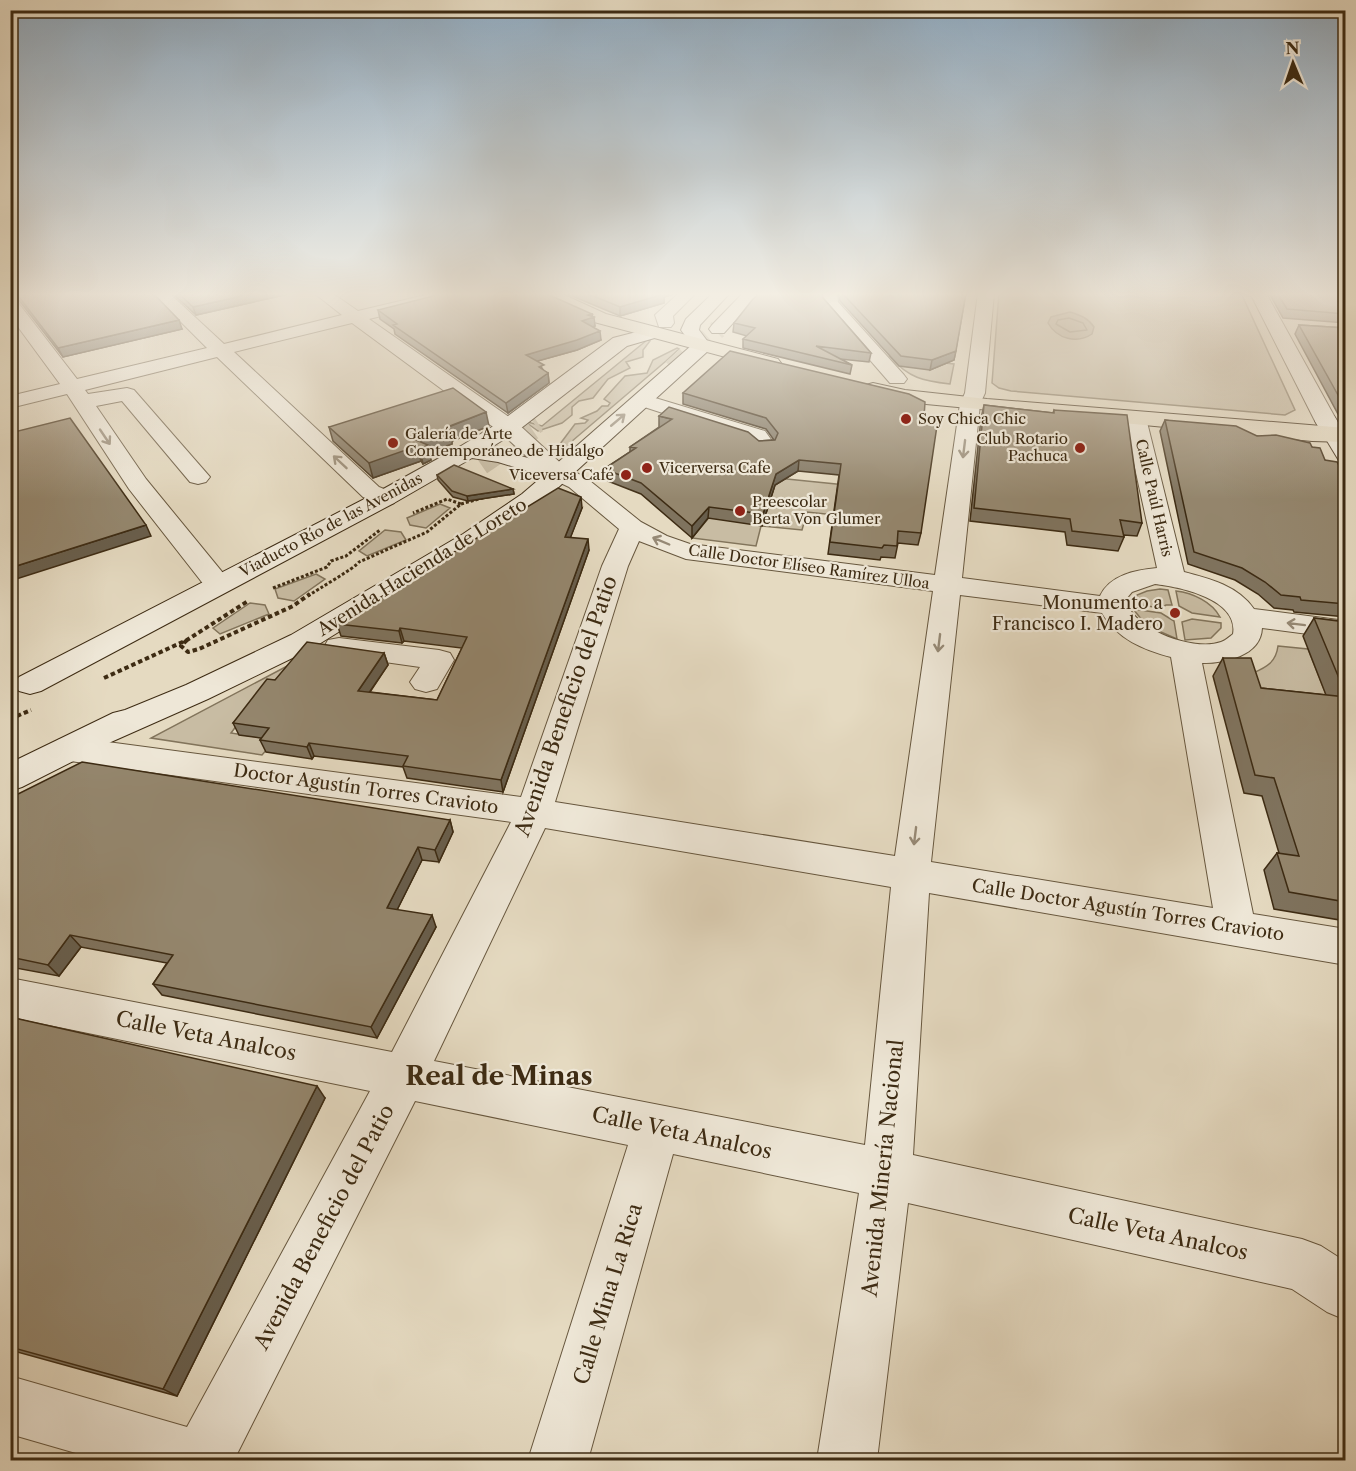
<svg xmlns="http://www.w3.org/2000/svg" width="1356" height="1471" viewBox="0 0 1356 1471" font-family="'Libre Caslon Text',serif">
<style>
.green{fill:#c8bca3;stroke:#82745b;stroke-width:1.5}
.water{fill:#ac9e86;stroke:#807058;stroke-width:1.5}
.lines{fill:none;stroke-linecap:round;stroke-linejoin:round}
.shore{stroke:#74644c;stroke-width:1.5}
.secondary-tunnel-far1{stroke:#c3b79e;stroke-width:19;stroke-dasharray:19 10;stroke-linecap:butt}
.secondary-tunnel{stroke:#c3b79e;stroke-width:25;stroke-dasharray:25 12;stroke-linecap:butt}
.street-casing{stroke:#67573e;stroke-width:2}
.secondary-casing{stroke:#3d2b13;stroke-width:2}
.primary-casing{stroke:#3d2b13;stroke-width:2}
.path-far1{stroke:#3d2b13;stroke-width:3;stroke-dasharray:3 2;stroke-linecap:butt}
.path{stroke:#3d2b13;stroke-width:4;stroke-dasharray:4.5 3;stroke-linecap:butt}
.street{fill:#eee7d7;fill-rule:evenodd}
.secondary{fill:#eee7d7;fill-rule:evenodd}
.primary{fill:#e5dac1;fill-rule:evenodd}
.wall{fill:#7f735e;stroke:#3d2b13;stroke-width:1.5}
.shaded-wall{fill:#685e4c;stroke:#3d2b13;stroke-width:1.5}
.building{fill:#94866d;stroke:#3d2b13;stroke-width:1.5}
.oneway{stroke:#968975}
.poi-dot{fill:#8f2418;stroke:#eee7d7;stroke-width:2}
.labels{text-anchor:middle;stroke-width:4.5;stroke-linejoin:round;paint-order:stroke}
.far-poi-label{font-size:15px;fill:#3d2b13;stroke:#eee7d7;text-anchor:start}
.far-street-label{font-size:15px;fill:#3d2b13;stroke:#eee7d7}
.street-label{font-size:18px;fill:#3d2b13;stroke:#eee7d7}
.poi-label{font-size:18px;fill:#3d2b13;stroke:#eee7d7;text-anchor:end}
.near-street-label{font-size:21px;fill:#3d2b13;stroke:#eee7d7}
.near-quarter-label{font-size:26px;font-weight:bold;fill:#3d2b13;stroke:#eee7d7}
</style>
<rect width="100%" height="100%" fill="#e5dac1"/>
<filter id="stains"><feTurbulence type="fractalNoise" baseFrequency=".00333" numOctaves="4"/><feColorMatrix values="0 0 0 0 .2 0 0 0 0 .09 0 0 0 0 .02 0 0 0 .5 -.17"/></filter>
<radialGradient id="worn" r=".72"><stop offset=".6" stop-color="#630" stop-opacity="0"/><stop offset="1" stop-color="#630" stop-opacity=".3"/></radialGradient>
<path class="green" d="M999,293H1241L1295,410L1285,415L1011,391L999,388L992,383Z
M647,340L650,341L643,350V357L626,362L630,368L608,379L593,398L579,401L572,407V415L562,423L538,431L524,421L542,426Z
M677,348L679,349L666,361L571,442L563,447L560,444L575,424L585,423L588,420L581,418L597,411L602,406H608L610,403L604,399L625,376L647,373L653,360Z
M890,357L954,364L950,384C923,381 909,378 890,357Z
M777,478L846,485L921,524L807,512L802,530L761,526L756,546L692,538L712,514Z
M440,504L450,508L426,528L410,525L407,518Z
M385,530L401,532L406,540L367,556L359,551Z
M316,574L325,579L294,601L278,598L275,589Z
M1160,589L1168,590L1172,605H1166L1161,608L1132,604L1137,595L1147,591Z
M1176,591C1193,593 1212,602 1220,617L1192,613L1179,606Z
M250,603L265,605L269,614L220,634L213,628Z
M1133,609L1161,613L1174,621L1177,639L1147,626Z
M1192,619L1221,623V628L1211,638L1185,640L1182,622Z
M1278,646L1308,649L1339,727L1251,705L1253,673C1267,667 1276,662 1278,646Z
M308,655L243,717L231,733L275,740L262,755L151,738Z"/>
<path class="water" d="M1070,312C1080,315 1088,318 1094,327L1092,334C1077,344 1057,339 1048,323L1051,317Z"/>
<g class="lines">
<path class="shore" d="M1069,318L1083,323L1087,330L1070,332L1056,324L1058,320Z"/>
<path class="secondary-tunnel-far1" d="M672,369L718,329
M535,425L538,423"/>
<path class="secondary-tunnel" d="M480,463L537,424
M533,481L578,448"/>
<defs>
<path id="street" d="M152,293H169L224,344L342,315L314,293H332L358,311L434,293H461L459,297L369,319L516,422L566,468L585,477L641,522L667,536L690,544L935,575L960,404L965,393L978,293H994L985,393L980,404L962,578L1100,596C1110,575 1135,570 1157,568L1124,418L1127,413L1135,412L1143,413L1146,418L1184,572C1211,579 1238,586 1254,609L1346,621V639L1262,628C1261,656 1225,663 1202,663L1253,914L1346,929V965L929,893L913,1155L1302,1239L1321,1246L1346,1262V1320L1327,1312L1292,1289L908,1203L877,1460H817L859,1193L673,1154L588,1460H528L628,1145L415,1101L234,1460H100L10,1434V1376L187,1427L370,1091L10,1017V978L392,1052L511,822L70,761L58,758L53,749L58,740L70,737L521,797L602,566L619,529L569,487L550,478L500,432L352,323L234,352L379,487L394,493L397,498L394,503L385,505L363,497L217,357L85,390L88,394L127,388L134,390L210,477L206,482L198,484L190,482L122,401L96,406L146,479L232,584L228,590L218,592L208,590L129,489L67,394L10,408V396L60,384L10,316V299L16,300L77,379L207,348ZM639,541L686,559L933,591L895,856L555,802L628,566ZM1155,584C1180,587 1239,599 1233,634C1229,637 1225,641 1221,642C1194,652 1130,629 1126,599L1132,592ZM960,595L1102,613C1117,639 1144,650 1171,657L1213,908L931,862ZM545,828L891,887L865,1145L434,1061Z
M679,293H696L673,316L674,323L671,327H659L655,315Z
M821,293H837L838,302L904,375L907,379L904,383H890L824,307Z
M1250,293H1266L1337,421L1334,426L1326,427L1318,426L1315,421Z
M642,394L765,431L775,445L772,450C760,453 756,450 749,441L635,404L632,400L635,396Z
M339,638L439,650L450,653L454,660L437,689L426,692L415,689L410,682L420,667L328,654L324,647L328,640Z"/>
<path id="secondary" d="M713,293H730L700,325L699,330L711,346L709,350L540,504L481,544L311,649L208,699L111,742L22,787L10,791V763L113,713L125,710L186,685L291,635L463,534L522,494L543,476L498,462L472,458L394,503L41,691L30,694L19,691L14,684L19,677L376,493L461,446L500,422L613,338L652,328L658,329L661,333L658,337L627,346L516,432L490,448L555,465L692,345L681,330L686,319Z
M743,293H760L724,333H712L709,329L712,325Z
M1326,415L1334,416L1346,435V461L1338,459L1315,421L1318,416Z"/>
<path id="primary" d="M539,293H560L606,314L778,359L781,363L778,367L771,369L594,322L541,297Z
M873,383L905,390L987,399L1346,428V442L1312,441L905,402L866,393L863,389L866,385Z"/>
</defs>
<use href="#street" class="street-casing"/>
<use href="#secondary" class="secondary-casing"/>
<use href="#primary" class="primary-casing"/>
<path class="path-far1" d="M461,504L486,497
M273,588L327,567L331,561L346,556L380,530
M308,596C318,589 355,568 359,562L427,532L461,504L447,499L413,513"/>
<path class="path" d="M187,640L181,646L188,652L199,649L293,606L310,594
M104,678L187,640L248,601
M10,719L31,710"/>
<use href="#street" class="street"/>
<use href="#secondary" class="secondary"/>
<use href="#primary" class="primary"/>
</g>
<path class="wall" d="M10,293H153L182,329L63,357L18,299L10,296Z
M172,293H293L196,315Z
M565,293H674V294L664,297V303L620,316Z
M838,293H966L954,360L930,370L899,366L840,301Z
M1269,293H1346V323L1283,318Z
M823,298L871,353L869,362L840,359L852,365L850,374L743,348V339L747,336L733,332L734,323Z
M378,310L592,314L595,326L593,327L601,340L577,350L537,361L544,371L548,373L549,383L508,413L395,334L394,329L380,319Z
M1299,325L1346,328V416L1338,414L1295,334Z
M683,393L924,418L921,533L918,545L898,543L895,558L881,557L880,560L828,554L839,475L798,471L775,485L762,526L708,518L692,538L641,494L605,480L604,469L630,452V447L659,427V416L759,441L774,440L766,429L683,404Z
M984,405L1053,413L1054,410L1142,523L1137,536L1124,535V537L1118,551L1067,545L1065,532L970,521L981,418Z
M1165,420L1257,436L1312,447L1325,460L1346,478V617L1294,612L1293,610L1274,608L1258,594L1235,580L1188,564L1160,431Z
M489,426L452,441V444L429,452L431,460L423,464L421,461L373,478L333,441L329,427Z
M437,475L513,489L514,494L468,501L453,497L438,480Z
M582,508L570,538L589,550L503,792L407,778L403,767L314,756L312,759L266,752L260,740L261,738L239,735L233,723L275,680L384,653L388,665L370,692L437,700L462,648L404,641L402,643L341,636L337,624Z
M1314,618L1346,622V921L1274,909L1264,870L1277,853H1279L1262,796L1244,793L1213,676L1223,658L1261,688L1326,695L1303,636Z
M10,798L450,820L453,832L439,862L422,860L397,910L436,927L377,1038L162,995L153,984L167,963L81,947L59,976L10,967Z
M10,1017L325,1098L177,1396L10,1350Z"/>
<path class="shaded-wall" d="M255,293H293L196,315L193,307Z
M656,293H674V294L664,297V303L620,316V307Z
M592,314V318L594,317L595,326L583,330L582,321L588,315Z
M179,320L182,329L63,357L58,348Z
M600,331L601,340L577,350L527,364L526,355Z
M956,351L954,360L930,370L932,360Z
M548,373L549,383L508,413L506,403Z
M486,412L489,426L452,441V444L429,452L431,460L423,464L420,449L417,446L421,461L373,478L369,463L416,440Z
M799,460L798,471L775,485L762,526L763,514L776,474Z
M513,489L514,494L468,501L467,496Z
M581,497L582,508L566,549L565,537Z
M709,507L708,518L692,538V526Z
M146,525L151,536L10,581V568Z
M588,539L589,550L503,792L501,780Z
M400,628L404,641L402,643L399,631Z
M384,653L388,665L362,703L358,691Z
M309,743L314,756L312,759L307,747Z
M450,820L453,832L439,862L435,850Z
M418,847L422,860L392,920L387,908Z
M432,915L436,927L377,1038L371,1027Z
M70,935L81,947L59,976L48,965Z
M317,1086L325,1098L177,1396L163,1389Z"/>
<path class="building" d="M16,293H153L179,320L58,348Z
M178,293H255L193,307Z
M445,293H545L592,314L588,315L594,317L582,321L600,331L577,340L526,355L544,365L539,367L548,373L506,403L393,325L397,324L378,310Z
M586,293H661L664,294L620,307Z
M760,293H822L823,298L871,353L816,346L852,365L743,339L755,328L734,323L753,299Z
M842,293H966L956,351L932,360L901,356Z
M1277,293H1346V314L1287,309Z
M1299,325L1346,328V405L1343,404Z
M730,351L909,394L925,402L924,418L938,419L921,533L898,531L897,546L884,545L882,548L830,542L841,464L799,460L776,474L763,514L709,507L692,526L641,483L604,469L636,448L630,447L672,419L659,416L669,407L748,432L759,441L775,440L778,433L766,418L683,393Z
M453,388L486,412L447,427L449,429L416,440L428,445L420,449L417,446L369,463L329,427Z
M984,405L1054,413V410L1127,415L1142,523L1120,520L1124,537L1072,531L1070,519L974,508Z
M70,418L146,525L10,568V433Z
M1165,420L1236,426L1257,436L1276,435L1310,443L1312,447L1320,448L1325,460L1337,462L1346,478V604L1301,600L1300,597L1281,595L1265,582L1242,568L1194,552Z
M454,465L513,489L467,496L452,491L437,475Z
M558,488L581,497L565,537L588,539L501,780L403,766L408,756L309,743L307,747L260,740L269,728L233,723L267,679L275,680L307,642L384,653L358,691L437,700L467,637L400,628L399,631L337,624Z
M1314,618L1346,622V695Z
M1223,658H1251L1261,688L1346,697V902L1289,892L1277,853L1299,856L1274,778L1255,775Z
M82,762L450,820L435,850L418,847L387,908L432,915L371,1027L153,984L173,955L70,935L48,965L10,957V798Z
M10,1017L317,1086L163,1389L10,1347Z"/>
<defs><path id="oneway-shaft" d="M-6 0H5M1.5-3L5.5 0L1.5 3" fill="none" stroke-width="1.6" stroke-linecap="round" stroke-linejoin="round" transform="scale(1.5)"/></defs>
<g class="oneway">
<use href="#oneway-shaft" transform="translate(618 420) rotate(-40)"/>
<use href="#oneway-shaft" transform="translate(105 437) rotate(56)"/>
<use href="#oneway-shaft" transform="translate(964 449) rotate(97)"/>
<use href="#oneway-shaft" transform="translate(340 462) rotate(-137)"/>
<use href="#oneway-shaft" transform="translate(661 541) rotate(-157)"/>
<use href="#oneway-shaft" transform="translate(1296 624) rotate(-173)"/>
<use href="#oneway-shaft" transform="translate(939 643) rotate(97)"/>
<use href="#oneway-shaft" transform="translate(915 836) rotate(97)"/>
</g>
<linearGradient id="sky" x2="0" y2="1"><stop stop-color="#90abc1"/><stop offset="0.59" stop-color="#f3eee3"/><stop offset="1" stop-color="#f3eee3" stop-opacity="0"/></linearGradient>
<rect width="1356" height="499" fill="url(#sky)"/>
<g class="poi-dot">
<circle cx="906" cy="419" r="6"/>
<circle cx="393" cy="443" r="6"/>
<circle cx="1080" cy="448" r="6"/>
<circle cx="647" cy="468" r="6"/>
<circle cx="626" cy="475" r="6"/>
<circle cx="740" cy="511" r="6"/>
<circle cx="1175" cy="613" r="6"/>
</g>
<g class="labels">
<g class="far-poi-label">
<text x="918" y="424">Soy Chica Chic</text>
<text x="405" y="439">Galería de Arte<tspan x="405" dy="17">Contemporáneo de Hidalgo</tspan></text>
<text x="1068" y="444" text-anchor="end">Club Rotario<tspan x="1068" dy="17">Pachuca</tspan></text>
<text x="659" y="473">Vicerversa Cafe</text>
<text x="614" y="480" text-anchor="end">Viceversa Café</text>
<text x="752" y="507">Preescolar<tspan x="752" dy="17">Berta Von Glumer</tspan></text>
</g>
<g class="far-street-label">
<text transform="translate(1154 498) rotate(77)" y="5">Calle Paúl Harris</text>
<text transform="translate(331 525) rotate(-28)" y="5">Viaducto Río de las Avenidas</text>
<text transform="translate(809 567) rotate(8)" y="5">Calle Doctor Elíseo Ramírez Ulloa</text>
</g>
<g class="street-label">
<text transform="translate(422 567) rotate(-32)" y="6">Avenida Hacienda de Loreto</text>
<text transform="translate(366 789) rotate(8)" y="6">Doctor Agustín Torres Cravioto</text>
<text transform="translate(1128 910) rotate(9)" y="6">Calle Doctor Agustín Torres Cravioto</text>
</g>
<g class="poi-label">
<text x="1163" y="609">Monumento a<tspan x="1163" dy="21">Francisco I. Madero</tspan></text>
</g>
<g class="near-street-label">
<text transform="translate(566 706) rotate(-71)" y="7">Avenida Beneficio del Patio</text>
<text transform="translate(206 1036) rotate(11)" y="7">Calle Veta Analcos</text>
<text transform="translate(682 1133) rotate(12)" y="7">Calle Veta Analcos</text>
<text transform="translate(883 1168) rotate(-84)" y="7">Avenida Minería Nacional</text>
<text transform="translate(324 1227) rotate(-62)" y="7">Avenida Beneficio del Patio</text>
<text transform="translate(1158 1234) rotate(12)" y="7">Calle Veta Analcos</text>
<text transform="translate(608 1294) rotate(-73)" y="7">Calle Mina La Rica</text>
</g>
<g class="near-quarter-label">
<text x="499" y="1085">Real de Minas</text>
</g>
</g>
<rect width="1356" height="1471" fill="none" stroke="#e5dac1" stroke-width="36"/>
<rect x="12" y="12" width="1332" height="1447" fill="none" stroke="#3d2b13" stroke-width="3"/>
<rect x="18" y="18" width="1320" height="1435" fill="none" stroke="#3d2b13" stroke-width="1.5"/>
<g transform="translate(1293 63) rotate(358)" stroke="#eee7d7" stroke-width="4.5" paint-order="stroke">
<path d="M0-4.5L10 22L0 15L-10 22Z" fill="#3d2b13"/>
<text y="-9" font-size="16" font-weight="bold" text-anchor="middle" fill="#3d2b13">N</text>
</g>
<rect width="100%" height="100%" filter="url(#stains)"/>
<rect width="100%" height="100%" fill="url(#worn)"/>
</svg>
